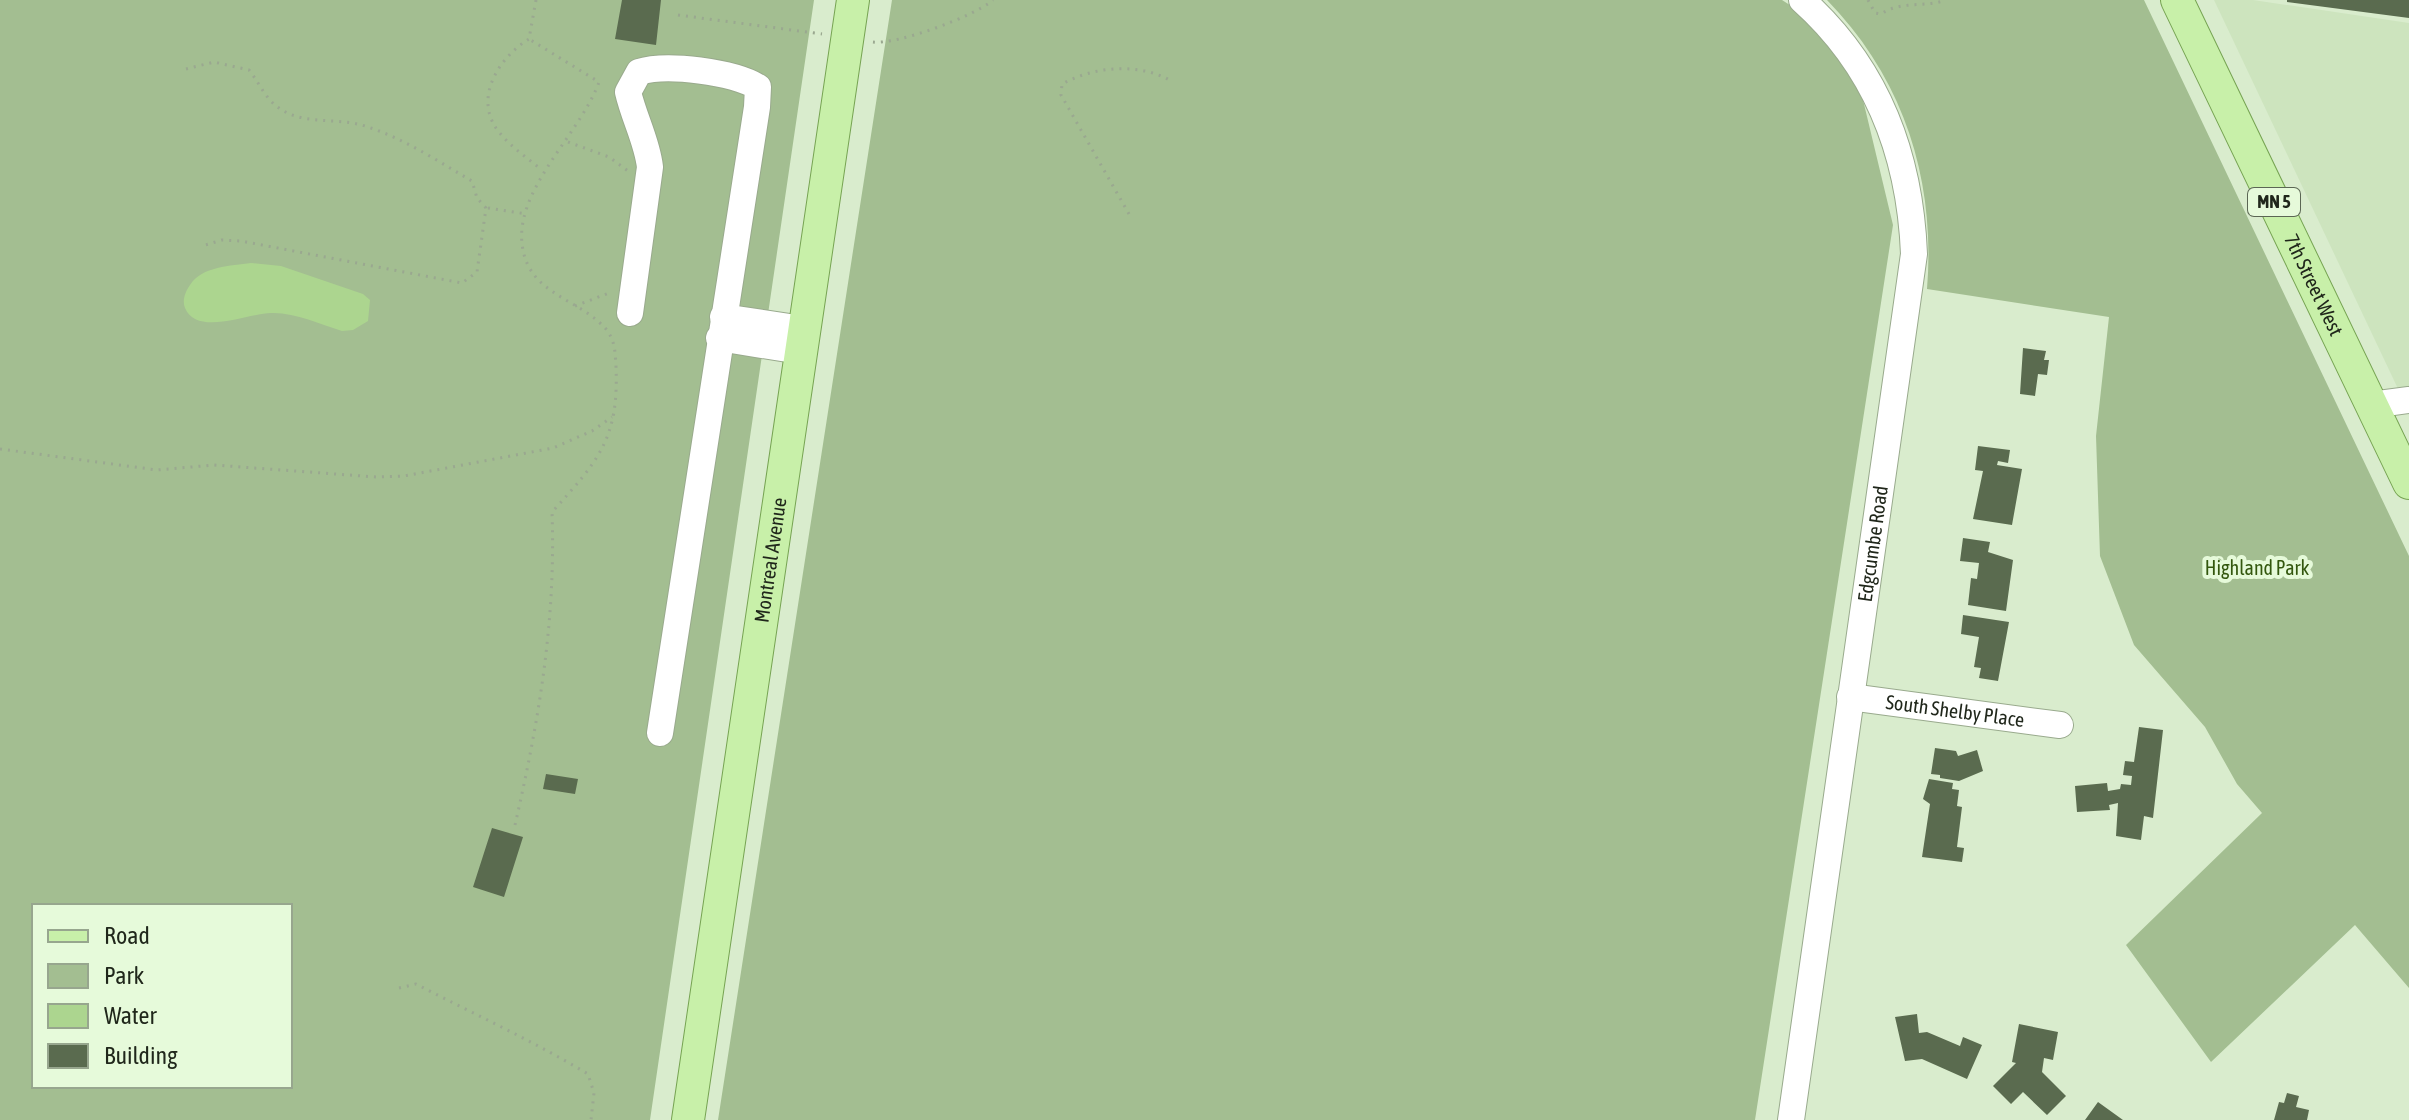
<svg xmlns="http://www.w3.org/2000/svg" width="2409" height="1120" viewBox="0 0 2409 1120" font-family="'Asap Condensed',sans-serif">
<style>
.built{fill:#cde4be}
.green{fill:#a3be91;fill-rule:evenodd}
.water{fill:#acd58f}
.building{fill:#5a6b4f}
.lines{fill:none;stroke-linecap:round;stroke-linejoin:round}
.minor-casing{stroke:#99aa8d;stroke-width:28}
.major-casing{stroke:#76a352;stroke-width:34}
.path{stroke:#9aa890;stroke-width:3;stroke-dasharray:2 6;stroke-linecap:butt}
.minor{stroke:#fff;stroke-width:26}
.major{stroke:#c8f0a9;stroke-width:32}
.labels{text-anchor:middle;stroke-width:8;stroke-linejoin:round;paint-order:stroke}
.shield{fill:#e6fada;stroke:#5b6654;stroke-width:2}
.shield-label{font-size:18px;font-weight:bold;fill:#20271b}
.street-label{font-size:20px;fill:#20271b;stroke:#e6fada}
.park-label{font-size:20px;fill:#33570e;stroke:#e6fada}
</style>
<rect width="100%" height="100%" fill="#d9eccd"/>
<path class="built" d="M2214,0H2253L2409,23V412Z"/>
<path class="green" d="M0,0H814L650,1120H0ZM34,906H290V1086H34Z
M892,0H1782L1799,11L1858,79L1893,225L1755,1120H718Z
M1827,0H2144L2409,556V988L2355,925L2211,1062L2126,945L2262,813L2237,784L2205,727L2134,645L2100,556L2096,436L2109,317L1927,289C1936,180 1904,79 1827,0Z"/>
<path class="water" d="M251,263L281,266L363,294L370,300L368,321L353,330L342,331C320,324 294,312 271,313C249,313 197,337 185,308C182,301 185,292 190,285C202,266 231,266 251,263Z"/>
<path class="building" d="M622,0H661L656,45L615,39Z
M2287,0H2409V18L2287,2Z
M2023,348L2046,351L2044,360H2049L2047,375L2038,374L2035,396L2020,394Z
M1978,446L2010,450L2008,463L1998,461L1997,465L2022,469L2012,525L1973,519L1983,471L1975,470Z
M1963,538L1990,542L1988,552L2013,560L2006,611L1968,605L1971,578L1977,579L1979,563L1960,561Z
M1963,615L2009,622L1998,681L1979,678L1981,668L1974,667L1979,637L1961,634Z
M2139,727L2163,730L2153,818L2144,816L2141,840L2116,836L2118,803L2109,805L2110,810L2077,812L2075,786L2107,783L2108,791L2120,789L2121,784L2131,785L2132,776L2123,775L2125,761L2134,762Z
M1935,748L1956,751L1958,756L1977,750L1983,771L1959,781L1940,778V775L1931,774Z
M546,774L578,779L575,794L543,789Z
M1929,779L1953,783L1952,789L1959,790L1957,806L1962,807L1957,847L1964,848L1962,862L1922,857L1930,804L1923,799Z
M492,828L523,837L504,897L473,887Z
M1917,1014L1919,1033L1927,1032L1960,1046L1963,1037L1982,1045L1967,1079L1922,1059L1905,1061L1895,1017Z
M2019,1024L2058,1032L2053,1060L2044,1058L2042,1072L2066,1096L2047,1115L2023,1092L2011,1104L1993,1086L2016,1063L2012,1062Z
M2287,1093L2299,1096L2296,1107L2309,1110L2307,1120H2274L2279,1102L2284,1103Z
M2098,1102L2123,1120H2085Z"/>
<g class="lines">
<defs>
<g id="minor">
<path d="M630,313L650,167C647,141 634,118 628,92L639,72C667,63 733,72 758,87L757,107L660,733"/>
<path d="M723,317L803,329"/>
<path d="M719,338L800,351"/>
<path d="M2371,405L2409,400"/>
<path id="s1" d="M1850,697L2060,725"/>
<path id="s2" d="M1791,1120L1914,254C1910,154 1877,67 1802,0"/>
</g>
<g id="major">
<path id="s3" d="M2177,0L2409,483"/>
<path id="s4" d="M688,1120L853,0"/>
</g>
</defs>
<use href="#minor" class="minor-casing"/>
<use href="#major" class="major-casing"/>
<path class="path" d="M536,0L529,39C501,56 474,95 496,128C508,145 526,157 542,170
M1868,0L1875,13L1881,14C1902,0 1925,8 1946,0
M678,15L822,34
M873,42C897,45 975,16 993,0
M186,69L214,62L249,70C257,80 262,91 270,100C296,129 335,115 368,127C405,139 439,162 472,181L477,198L486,208L477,272L462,283L241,241L222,240L202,246
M568,142L609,157L628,171
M488,208L527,214
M1129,214L1061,95L1062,84C1095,66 1140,62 1173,82
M575,306L609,293
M0,449L157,470L214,465L376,477L404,476L553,448L592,431L612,417
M515,825C539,720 556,620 552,512C598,461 619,439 616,367C615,349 615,336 600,323C573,298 531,292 523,250C511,192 580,135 599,82L529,39
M399,988L416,984C474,1014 533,1041 588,1074L594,1093L591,1120"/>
<use href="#minor" class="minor"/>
<use href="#major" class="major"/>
</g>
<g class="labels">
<rect class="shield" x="2248" y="188" width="52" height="28" rx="6"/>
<g class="shield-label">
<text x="2274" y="208">MN 5</text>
</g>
<g class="street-label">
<text dy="7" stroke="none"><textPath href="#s3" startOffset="316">7th Street West</textPath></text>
<text dy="7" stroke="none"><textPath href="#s2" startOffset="582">Edgcumbe Road</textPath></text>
<text dy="7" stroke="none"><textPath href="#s4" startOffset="566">Montreal Avenue</textPath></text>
<text dy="7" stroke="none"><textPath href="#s1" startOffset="106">South Shelby Place</textPath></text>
</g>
<g class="park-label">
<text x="2257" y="575">Highland Park</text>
</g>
</g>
<rect x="32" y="904" width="260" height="184" fill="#e6fada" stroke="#97a68e" stroke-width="2"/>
<rect x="48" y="930" width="40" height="12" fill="#c8f0a9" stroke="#97a68e" stroke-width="2"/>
<text x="104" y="944" font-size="24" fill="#20271b">Road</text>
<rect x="48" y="964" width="40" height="24" fill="#a3be91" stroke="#97a68e" stroke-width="2"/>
<text x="104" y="984" font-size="24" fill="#20271b">Park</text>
<rect x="48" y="1004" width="40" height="24" fill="#acd58f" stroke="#97a68e" stroke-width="2"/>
<text x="104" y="1024" font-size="24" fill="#20271b">Water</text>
<rect x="48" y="1044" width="40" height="24" fill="#5a6b4f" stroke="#97a68e" stroke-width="2"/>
<text x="104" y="1064" font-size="24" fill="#20271b">Building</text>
</svg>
